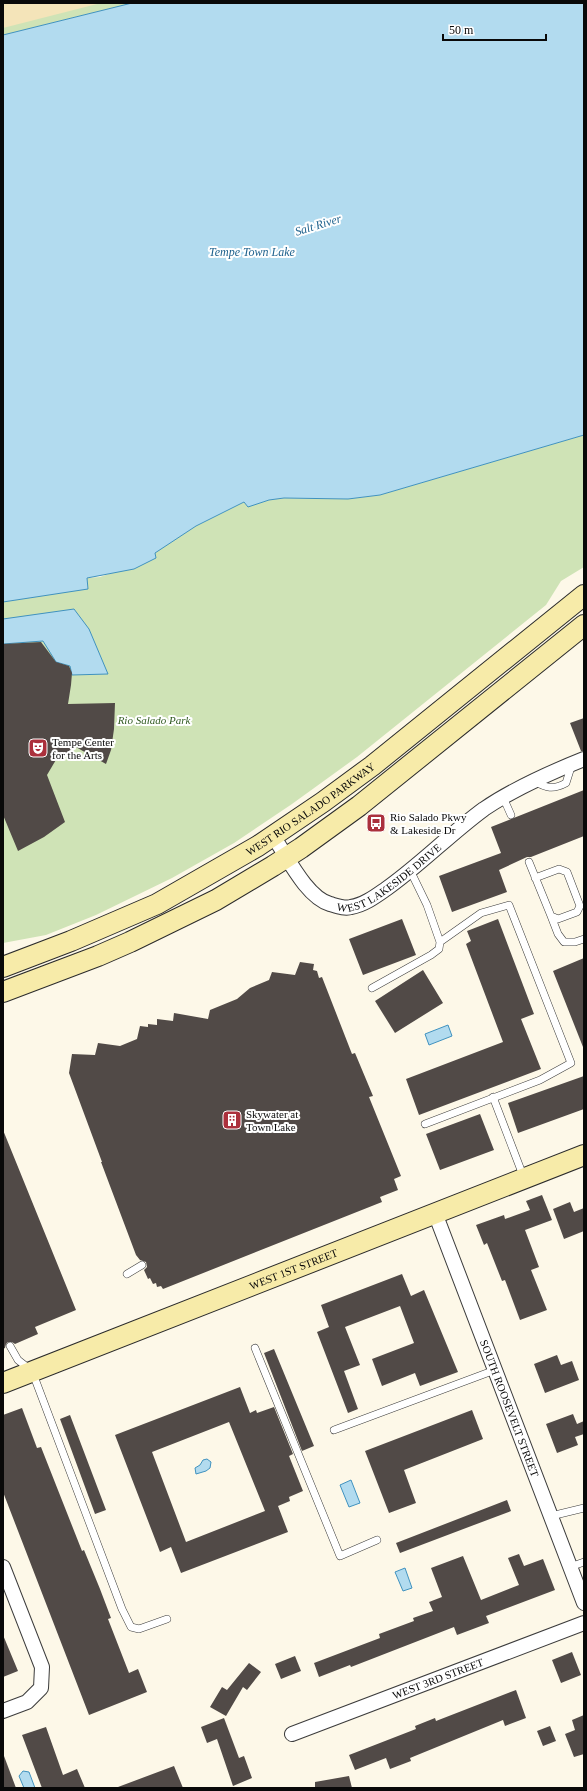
<svg xmlns="http://www.w3.org/2000/svg" width="587" height="1791" viewBox="0 0 587 1791" font-family="Georgia,serif">
<style>
.green{fill:#cfe3b6}
.sand{fill:#f4e4b9}
.water{fill:#b2dbef;stroke:#4092bf}
.building{fill:#514a47;fill-rule:evenodd}
.lines{fill:none;stroke-linecap:round;stroke-linejoin:round}
.lane-casing{stroke:#3c3c3c;stroke-width:8}
.street-casing{stroke:#3c3c3c;stroke-width:16}
.secondary-casing{stroke:#2b2b2b;stroke-width:22}
.lane{stroke:#fff;stroke-width:7}
.street{stroke:#fff;stroke-width:14}
.secondary{stroke:#f7eba9;stroke-width:20}
.labels{text-anchor:middle;stroke-width:4;stroke-linejoin:round;paint-order:stroke}
.park-label{font-size:11px;font-style:italic;fill:#305a21;stroke:#fff}
.poi-label{font-size:11px;fill:#090909;stroke:#fff;text-anchor:start}
.street-label{font-size:11px;fill:#090909;stroke:#fff}
.water-label{font-size:12px;font-style:italic;fill:#20638e;stroke:#fff}
</style>
<rect width="100%" height="100%" fill="#fdf8e8"/>
<path class="green" d="M3,3H132L3,35Z
M584,435V567L561,581L546,605L357,757L292,804L234,843L172,878L96,915L46,935L3,943V602L88,588L86,578L100,577L156,558L154,553L196,526L244,502L248,506L269,500L284,498L348,499L380,495Z"/>
<path class="sand" d="M3,3H101L3,28Z"/>
<path class="water" d="M132,3H584V435L380,495L348,499L284,498L269,500L248,507L244,502L196,526L155,553L156,558L134,569L87,578L88,589L3,602V35Z
M74,609L89,629L108,674L72,675L70,666L56,662L43,641L3,644V619Z
M448,1025L452,1036L429,1045L425,1034Z
M207,1459L211,1462L210,1468L206,1471L196,1474L195,1468L200,1465L203,1460Z
M351,1480L360,1503L349,1507L340,1485Z
M405,1568L412,1588L403,1591L395,1572Z
M23,1771L29,1772L35,1788H24L19,1776Z"/>
<path class="building" d="M41,642L56,662L69,666L72,673L71,685L68,704L115,703L114,729L111,750L106,764L74,746L70,755L60,753L47,775L65,822L44,837L18,851L3,815V644Z
M584,718V751H581L570,723Z
M584,790V836L531,857H527L499,870L507,892L452,912L439,876L501,853L491,827Z
M402,919L416,955L363,975L349,939Z
M498,919L534,1014L521,1019L541,1069L419,1115L406,1079L503,1042L466,944L471,941L467,931Z
M584,958V1047H583L553,971Z
M300,962L314,964L313,970L317,971L319,978L322,977L352,1054L355,1053L373,1096L369,1097L401,1176L394,1179L398,1190L380,1197L382,1202L163,1289L161,1286L157,1287L156,1283L153,1284L150,1278L148,1279L144,1270L147,1267L146,1262L140,1260L136,1255L101,1162H102L69,1073L72,1054L95,1055L98,1043L120,1046L137,1039L140,1026L148,1027V1024L157,1025V1019L173,1021L174,1013L208,1019L210,1010L237,999L250,988L269,980L272,972L295,975Z
M423,970L443,1003L395,1033L375,1001Z
M584,1076V1109L518,1133L508,1103Z
M480,1114L494,1150L440,1170L426,1134Z
M3,1130L76,1310L35,1327L38,1334L15,1344L12,1342H8L6,1344L5,1348L3,1349Z
M542,1195L552,1220L525,1230L539,1267L531,1270L547,1310L520,1320L505,1280L502,1281L487,1243L484,1245L476,1225L504,1215L505,1219L530,1210L526,1201Z
M570,1202L574,1212L584,1208V1231L564,1239L553,1209Z
M402,1274L411,1296L424,1290L458,1372L420,1386L415,1373L382,1386L372,1359L414,1343L400,1306L345,1327L360,1365L344,1371L358,1409L348,1413L317,1332L329,1327L321,1305Z
M274,1349L314,1446L302,1451L264,1353Z
M557,1355L561,1365L572,1361L579,1380L545,1393L534,1364Z
M240,1387L250,1413L256,1410L257,1413L274,1407L293,1454L289,1456L303,1491L289,1497L290,1501L278,1506L288,1532L181,1573L171,1547L160,1552L115,1435ZM229,1422L265,1511L186,1542L152,1452Z
M22,1408L37,1448L41,1447L82,1551L84,1550L100,1589L111,1618L108,1619L129,1673L138,1669L147,1692L89,1715L3,1492V1415Z
M472,1410L483,1439L404,1470L416,1503L389,1513L365,1451Z
M573,1414L577,1424L584,1421V1434L575,1437L578,1445L557,1453L546,1424Z
M70,1415L106,1510L95,1514L60,1419Z
M507,1500L511,1511L400,1553L396,1543Z
M519,1554L524,1566L543,1559L555,1590L486,1616L489,1623L457,1635L454,1627L351,1667L350,1665L319,1677L314,1663L380,1638L379,1634L414,1621L413,1618L433,1611L429,1602L442,1597L431,1568L463,1556L481,1600L519,1585L508,1558Z
M3,1635L18,1671L3,1677Z
M572,1652L581,1675L561,1683L552,1660Z
M295,1656L301,1671L281,1679L275,1664Z
M249,1663L261,1672L247,1690L243,1687L226,1716L210,1707L222,1687L227,1690Z
M516,1690L526,1718L505,1726L503,1720L410,1758L411,1761L390,1769L386,1758L355,1770L349,1755L416,1729L415,1726L435,1718L436,1721Z
M584,1715V1754L574,1757L565,1734L575,1730L572,1720Z
M224,1718L239,1758L244,1756L252,1778L233,1786L217,1739L207,1743L201,1727Z
M550,1726L556,1741L543,1746L537,1731Z
M46,1727L63,1775L77,1769L85,1788H42L22,1735Z
M3,1756H4L16,1788H3Z
M174,1766L183,1788H119L118,1787Z
M349,1776L352,1788H315V1782Z"/>
<g class="lines">
<defs>
<path id="lane" d="M534,781C546,788 553,790 566,783L572,764
M503,797L511,815
M529,862L551,916L558,919L577,912L580,906L567,872L559,869L535,878
M410,870L427,905L440,942L481,913L509,905L571,1063L540,1080L425,1124
M551,916L558,934L564,942H575L584,939
M372,988L431,955L439,949L440,942
M493,1097L524,1178
M127,1274L142,1265
M10,1346L18,1360L32,1371L122,1609L131,1627L139,1629L167,1619
M255,1348L340,1556L377,1540
M334,1430L495,1370
M551,1516L584,1508
M570,1567L584,1562"/>
<g id="street">
<path id="s1" d="M273,836C287,856 306,897 330,904C337,906 345,909 351,907C364,905 376,896 386,889C420,865 450,834 484,809C515,788 549,773 584,759"/>
<path id="s2" d="M435,1213L584,1603"/>
<path d="M3,1567L42,1667L41,1688L27,1702L3,1711"/>
<path id="s3" d="M292,1734L584,1623"/>
</g>
<g id="secondary">
<path id="s4" d="M3,967L71,941L157,904L258,846L323,802L372,766L584,595"/>
<path d="M3,992L98,956L130,942L216,900L273,866L301,848L359,806L584,625"/>
<path id="s5" d="M3,1383L584,1155"/>
</g>
</defs>
<use href="#lane" class="lane-casing"/>
<use href="#street" class="street-casing"/>
<use href="#secondary" class="secondary-casing"/>
<use href="#lane" class="lane"/>
<use href="#street" class="street"/>
<use href="#secondary" class="secondary"/>
</g>
<defs>
<symbol id="theatre-square" viewBox="-11 -11 22 22"><rect x="-9" y="-9" width="18" height="18" rx="4" fill="#ab303c" stroke="#fff"/><path d="M-5-5.5Q0-4 5-5.5V0Q5 5 0 6Q-5 5-5 0ZM-3.3-2.5H-1v1.5H-3.3ZM1-2.5H3.3v1.5H1ZM-2.8 1Q0 5.5 2.8 1Z" fill="#fff"/></symbol>
<symbol id="bus-square" viewBox="-11 -11 22 22"><rect x="-9" y="-9" width="18" height="18" rx="4" fill="#ab303c" stroke="#fff"/><path d="M-5-6H5V4H4V6H2V4H-2V6H-4V4H-5ZM-3.5-4V0h7V-4ZM-3.5 1.2v1.5H-2V1.2ZM2 1.2v1.5H3.5V1.2Z" fill="#fff"/></symbol>
<symbol id="building-square" viewBox="-11 -11 22 22"><rect x="-9" y="-9" width="18" height="18" rx="4" fill="#ab303c" stroke="#fff"/><path d="M-4-6H4V6H1V3H-1V6H-4ZM-2.5-4.3h1.7v1.8h-1.7ZM.8-4.3h1.7v1.8H.8ZM-2.5-1h1.7V.8h-1.7ZM.8-1h1.7V.8H.8Z" fill="#fff"/></symbol>
</defs>
<g fill-rule="evenodd">
<use href="#theatre-square" x="27" y="737" width="22" height="22"/>
<use href="#bus-square" x="365" y="812" width="22" height="22"/>
<use href="#building-square" x="221" y="1109" width="22" height="22"/>
</g>
<g class="labels">
<g class="park-label">
<text x="154" y="724">Rio Salado Park</text>
</g>
<g class="poi-label">
<text x="52" y="746">Tempe Center<tspan x="52" dy="13">for the Arts</tspan></text>
<text x="390" y="821">Rio Salado Pkwy<tspan x="390" dy="13">&amp; Lakeside Dr</tspan></text>
<text x="246" y="1118">Skywater at<tspan x="246" dy="13">Town Lake</tspan></text>
</g>
<g class="street-label">
<text dy="4" stroke="none"><textPath href="#s4" startOffset="347">WEST RIO SALADO PARKWAY</textPath></text>
<text dy="4" stroke="none"><textPath href="#s1" startOffset="159">WEST LAKESIDE DRIVE</textPath></text>
<text dy="4" stroke="none"><textPath href="#s5" startOffset="312">WEST 1ST STREET</textPath></text>
<text dy="4" stroke="none"><textPath href="#s2" startOffset="209">SOUTH ROOSEVELT STREET</textPath></text>
<text dy="4" stroke="none"><textPath href="#s3" startOffset="156">WEST 3RD STREET</textPath></text>
</g>
<g class="water-label">
<text transform="translate(318 225) rotate(-17)" y="4">Salt River</text>
<text x="252" y="256">Tempe Town Lake</text>
</g>
</g>
<rect width="587" height="1791" fill="none" stroke="#090909" stroke-width="8"/>
<path d="M443 34v6h103v-6" fill="none" stroke="#090909" stroke-width="2"/>
<text x="449" y="34" font-size="12" fill="#090909" stroke="#ffffff" stroke-width="3" paint-order="stroke">50 m</text>
</svg>
